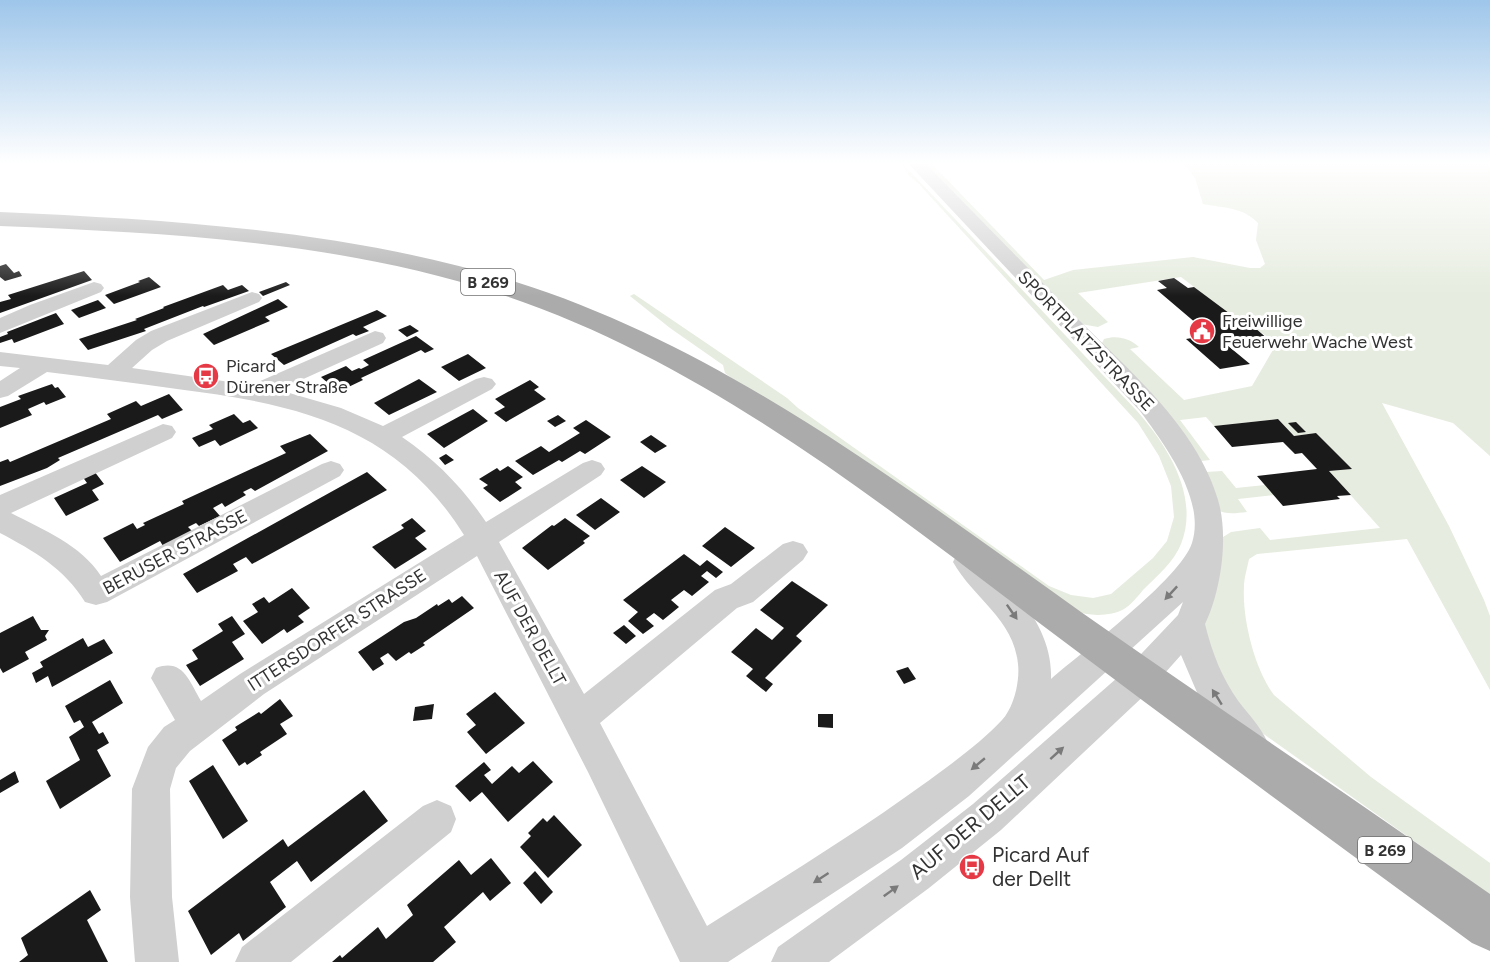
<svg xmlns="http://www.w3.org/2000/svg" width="1490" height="962" viewBox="0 0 1490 962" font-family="Figtree,sans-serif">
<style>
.green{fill:#e6ecdf}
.building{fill:#1a1a1a}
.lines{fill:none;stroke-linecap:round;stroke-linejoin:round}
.minor{fill:#d0d0d0;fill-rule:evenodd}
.major{fill:#ababab;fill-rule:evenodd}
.oneway{fill:#7a7a7a}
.labels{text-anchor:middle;stroke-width:6;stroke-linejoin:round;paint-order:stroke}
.shield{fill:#fff;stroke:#707070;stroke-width:1.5}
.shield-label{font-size:16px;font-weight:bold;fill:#333}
.poi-label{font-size:18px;fill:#333;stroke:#fff;text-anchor:start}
.street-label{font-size:18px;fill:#333;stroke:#fff}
.near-street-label{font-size:21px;fill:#333;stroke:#fff}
.near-poi-label{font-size:21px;fill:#333;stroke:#fff;text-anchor:start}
</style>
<rect width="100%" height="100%" fill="#fff"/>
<path class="green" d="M901,162L1137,411C1167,445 1200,496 1181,544C1174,562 1157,576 1143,590C1138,596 1131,605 1124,609C1110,617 1088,616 1074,611L743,387L725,373L723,365L670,328L630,296L634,294L787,398L798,408L1049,586L1071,595L1093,598L1111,594L1153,558L1167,541L1174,517L1171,486L1159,456L1138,423L918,183L909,176Z
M923,162H930L1044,280L1073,270L1193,257L1250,268H1260L1265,264L1256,240L1258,223C1243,207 1224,208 1203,204L1195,178L1182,162H1490V456L1453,423L1382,403L1449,526L1484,600L1490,616V690L1407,539L1257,554L1249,559C1247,569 1244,578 1244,587C1242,619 1255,670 1274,695L1371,777L1490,863V895L1251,725L1236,709L1202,637L1220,539L1231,532L1260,528L1270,540L1380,528L1329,471L1351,469L1316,433L1294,436L1278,419L1214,426L1206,417L1180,420L1210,460L1201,461L1101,345L1104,339C1117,335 1129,338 1139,347L1130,349L1184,400L1252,386L1277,343L1254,328L1246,329L1242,326L1244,325L1181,277L1078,293L1108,322L1098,327L1081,324L950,194Z
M1222,471L1236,488L1265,485L1274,495L1238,499L1247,512C1236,513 1227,515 1217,510L1206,472Z"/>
<path class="building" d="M6,264L14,273L19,271L22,276L5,281L0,277V266Z
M84,271L92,280L0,313V302L11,299L8,295Z
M149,277L161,287L114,304L105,295L140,282L138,281Z
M1174,278L1188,288L1194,287L1245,325L1242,326L1246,329L1254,327L1269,340L1227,345L1250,364L1220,369L1186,339L1198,337L1190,330L1192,325L1197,324L1157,290L1167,288L1158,281Z
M286,282L290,285L263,296L259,292Z
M223,285L228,290L242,285L249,291L204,307L203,306L144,329L146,331L88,350L79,339L137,320L135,319L164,308L163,307Z
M278,299L288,307L265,317L270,321L214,345L203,334Z
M98,300L106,308L79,318L71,310Z
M377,310L387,316L363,327L369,331L356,336L353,334L284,365L271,354Z
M56,313L64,324L14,343L12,339L0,343V337L8,334L7,332Z
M410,325L419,331L407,337L398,330Z
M416,336L434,349L425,353L421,350L361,378L363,380L338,392L321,377L346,366L352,371L359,368L361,369L369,365L363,360Z
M468,354L486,368L459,381L441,367Z
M419,379L437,392L389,415L374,403Z
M530,380L539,387L534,390L546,399L506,422L494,413L505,407L495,399Z
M52,384L55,388L58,387L66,397L46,405L44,402L28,409L32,415L0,428V407L21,399L18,396Z
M169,394L183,410L162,419L158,415L58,458L60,460L47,468L0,486V462L8,459L10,462L111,419L107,414L136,401L141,406Z
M473,409L488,421L444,448L427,434Z
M234,414L243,423L250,420L258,428L220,446L215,440L199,447L192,438L213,429L209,425Z
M558,415L566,421L555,427L547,421Z
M1278,419L1294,436L1316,433L1352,469L1329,471L1351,495L1337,496L1340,499L1283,506L1257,476L1317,469L1302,453L1295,454L1283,442L1232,447L1214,426Z
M586,420L611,437L585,454L580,451L562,462L559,460L533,475L515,461L541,446L549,452L580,433L573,428Z
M1296,422L1306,432L1298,433L1288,423Z
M310,434L328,451L255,491L251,488L243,492L246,495L225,507L222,503L213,508L220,516L199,526L196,523L188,527L192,531L163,546L160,541L120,562L103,538L133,523L137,529L145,525L143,523L184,504L182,501L286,453L280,446Z
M651,435L667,446L655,453L640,442Z
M446,454L454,460L445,465L439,458Z
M508,466L523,477L515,482L522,488L500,502L483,488L488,485L479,479L497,468L500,471Z
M642,466L666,482L644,498L620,480Z
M94,471L104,484L92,490L99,500L66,516L54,498L87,483L82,476Z
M367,472L387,490L252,564L246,557L233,564L238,571L197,593L183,574Z
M601,498L620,512L595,530L576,515Z
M412,518L426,531L415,538L427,549L395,569L372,547L404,528L401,525Z
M565,518L590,536L583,541L585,543L548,570L522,548L552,525L554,526Z
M725,527L755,548L731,567L702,546Z
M684,554L700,566L707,560L723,572L716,578L707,571L701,576L709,582L692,596L684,590L671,600L679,607L663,620L654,613L646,619L654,626L643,634L628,621L638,612L623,600Z
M792,581L828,605L796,636L802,641L765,678L773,684L766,692L746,676L753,669L731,652L756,628L772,640L784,628L760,610Z
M292,588L310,608L298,616L304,622L287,633L284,629L262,644L243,621L258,612L252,604L264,597L269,603Z
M462,596L474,608L423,643L425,645L411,654L409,652L396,661L388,653L380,658L384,664L373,671L358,652L404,622L416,618L437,604L438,606L449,599L452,603Z
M33,616L41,630H49L45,636L47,640L25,652L29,659L3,673L0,668V633Z
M232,616L245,634L232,642L244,659L200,686L186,665L198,659L192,650L223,631L218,624Z
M624,625L636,636L626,644L613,633Z
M83,638L88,647L104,639L113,653L52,687L48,676L36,683L32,673L43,667L40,662Z
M908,667L916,679L904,684L896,671Z
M110,680L123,703L92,722L99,734L103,732L109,743L97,750L111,776L60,809L46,781L80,760L69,737L84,727L80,720L74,723L65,706Z
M495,692L525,723L486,754L467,732L476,725L466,714Z
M280,699L293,716L280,724L287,734L260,752L262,755L247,765L245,762L239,766L222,740L237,730L235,727L259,712L261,714Z
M434,704L432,719L413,721L415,707Z
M818,714H833V728L818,727Z
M533,761L553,782L508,822L482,792L470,802L455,786L484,762L491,770L484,775L492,784L512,766L519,773Z
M213,765L248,821L223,839L189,781Z
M15,771L19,782L0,793V780Z
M364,790L388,821L311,882L297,861L270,882L286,907L243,941L239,933L211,955L188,911L283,839L288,847Z
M554,815L582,845L548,878L520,847L531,836L528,833L543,818L547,822Z
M491,858L511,883L490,901L483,892L444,927L456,942L433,962H332L340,955L342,958L378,927L386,939L413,915L407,905L459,860L471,875Z
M535,871L553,892L541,904L523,883Z
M90,890L101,910L87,920L108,962H19L28,955L21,938Z"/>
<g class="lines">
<path class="minor" d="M907,162H924C974,213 1024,264 1074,315C1125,367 1197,426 1218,500C1229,536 1221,591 1205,624C1212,653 1222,678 1239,702C1249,715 1260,726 1267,741L1262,753L1249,758L1236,753L1215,725L1199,697L1181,655L1149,691L1001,830L929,888L829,962H771L778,947L901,860L973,804L1125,671L1178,615L1183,602L969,796L902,848L728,962H680L588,772L477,556L264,694L190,751L176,768L170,789L172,897L179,962H135L130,897L132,789L148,747L164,727L175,720L151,678L156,668C183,658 189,681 201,701L240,674L464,535C396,426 297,404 177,389C134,383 90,377 47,372L8,396L0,398V381L20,368L0,366V352L108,365L136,340L151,331L252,292L259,294L262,298L259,302L167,341L152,350L132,368L251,385L375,331L383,333L386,338L383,343L279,390L341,408L383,426L476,379L484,377L492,379L496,384L492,389L402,437C436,460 463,488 486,522L583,463L592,460L601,463L605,469L601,475L499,542L584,694L715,590L731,584L783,544L793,541L803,544L808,552L803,560L753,602L737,608L600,723L707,926C779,880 852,836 921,786C945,769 982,742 1002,720C1014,707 1020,681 1018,664C1014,619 973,598 953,562L957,554L968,551L979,554C1013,588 1053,627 1051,679C1083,651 1180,579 1192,543C1206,499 1164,444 1140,411Z
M94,282L101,284L104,288L101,292L0,333V318L30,305Z
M163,424L172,426L176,432L172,438L11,513C44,530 81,545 101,576L322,464L331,461L340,464L344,470L340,476L107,602L96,605L85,602C64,568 34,551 0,533V495Z
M437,800L451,806L456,819L451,832L291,962H235L242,947L423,806Z"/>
<path class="major" d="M0,212C174,220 348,230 516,282C723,347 906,488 1081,612C1217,707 1354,799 1490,894V951L1472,943C1334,842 1195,740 1058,637C884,506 709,363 500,294C339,241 168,233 0,226Z"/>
</g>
<defs><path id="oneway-solid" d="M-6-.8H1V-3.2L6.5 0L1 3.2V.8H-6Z" transform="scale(1.5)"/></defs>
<g class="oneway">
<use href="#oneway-solid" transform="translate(1171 593) rotate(133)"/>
<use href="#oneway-solid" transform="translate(1012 612) rotate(55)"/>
<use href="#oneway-solid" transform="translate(1217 697) rotate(-122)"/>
<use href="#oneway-solid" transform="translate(1057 753) rotate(-42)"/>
<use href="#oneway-solid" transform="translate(978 764) rotate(140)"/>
<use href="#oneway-solid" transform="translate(821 878) rotate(147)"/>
<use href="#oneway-solid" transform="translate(891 891) rotate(-36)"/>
</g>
<linearGradient id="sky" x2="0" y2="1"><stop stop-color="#9ec6ea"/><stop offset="0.55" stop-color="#fff"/><stop offset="1" stop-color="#fff" stop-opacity="0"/></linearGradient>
<rect width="1490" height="296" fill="url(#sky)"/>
<defs>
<symbol id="civic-disc" viewBox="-11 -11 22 22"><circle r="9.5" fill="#e63946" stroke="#fff"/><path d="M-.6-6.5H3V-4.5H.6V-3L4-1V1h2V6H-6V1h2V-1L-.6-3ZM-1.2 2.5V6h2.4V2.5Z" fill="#fff"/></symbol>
<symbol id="bus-disc" viewBox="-11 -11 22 22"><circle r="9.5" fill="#e63946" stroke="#fff"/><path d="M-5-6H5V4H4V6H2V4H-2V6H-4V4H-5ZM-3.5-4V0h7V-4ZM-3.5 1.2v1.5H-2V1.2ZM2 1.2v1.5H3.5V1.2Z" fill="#fff"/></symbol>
</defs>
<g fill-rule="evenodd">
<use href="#civic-disc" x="1187" y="316" width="30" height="30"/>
<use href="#bus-disc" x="191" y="361" width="30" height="30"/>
<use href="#bus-disc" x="957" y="852" width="30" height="30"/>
</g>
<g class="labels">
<g class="shield">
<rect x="461" y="269" width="54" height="26" rx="4.5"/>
<rect x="1358" y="837" width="54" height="26" rx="4.5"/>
</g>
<g class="shield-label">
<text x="488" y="288">B 269</text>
<text x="1385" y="856">B 269</text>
</g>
<g class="poi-label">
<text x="1222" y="327">Freiwillige<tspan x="1222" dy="21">Feuerwehr Wache West</tspan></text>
<text x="226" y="372">Picard<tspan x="226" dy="21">Dürener Straße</tspan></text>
</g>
<g class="street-label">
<text transform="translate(1086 341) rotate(46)" y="6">SPORTPLATZSTRASSE</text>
<text transform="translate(175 552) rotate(-28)" y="6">BERUSER STRASSE</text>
<text transform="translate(530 628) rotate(61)" y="6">AUF DER DELLT</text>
<text transform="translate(337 630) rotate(-33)" y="6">ITTERSDORFER STRASSE</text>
</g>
<g class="near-street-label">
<text transform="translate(970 827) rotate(-40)" y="7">AUF DER DELLT</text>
</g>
<g class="near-poi-label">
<text x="992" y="862">Picard Auf<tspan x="992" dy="24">der Dellt</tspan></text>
</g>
</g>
</svg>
